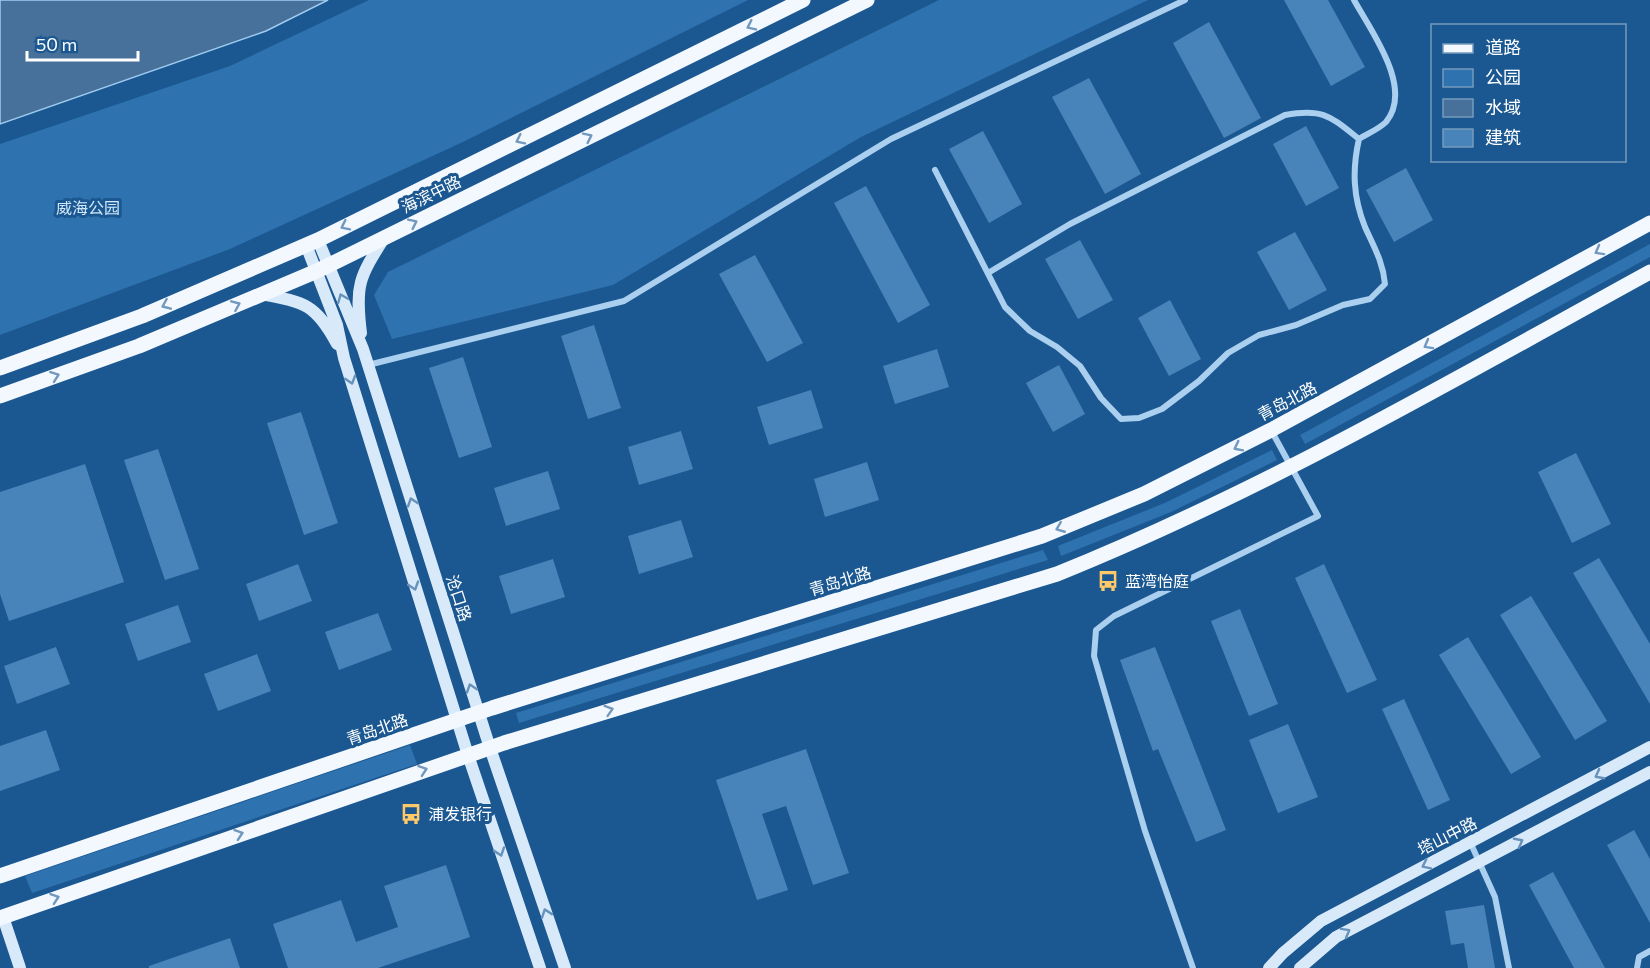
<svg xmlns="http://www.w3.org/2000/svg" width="1650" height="968" viewBox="0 0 1650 968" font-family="Commissioner,'Noto Sans SC',sans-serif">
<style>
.green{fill:#2e72af}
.water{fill:#47719a;stroke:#9ecbf1;stroke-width:1.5}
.building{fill:#4884ba}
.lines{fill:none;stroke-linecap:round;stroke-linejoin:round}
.street{stroke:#abcfef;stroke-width:6}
.secondary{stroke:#d8eafa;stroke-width:12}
.primary{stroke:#f3f8ff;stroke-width:15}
.oneway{stroke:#7198bd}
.oneway2{stroke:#6792bb}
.labels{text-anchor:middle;stroke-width:6;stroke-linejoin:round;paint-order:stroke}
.street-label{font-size:16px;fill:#fff;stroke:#1b5891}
.park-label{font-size:16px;fill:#d1e7fa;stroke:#1b5891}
.poi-label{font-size:16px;fill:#fff;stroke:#1b5891;text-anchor:start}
</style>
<rect width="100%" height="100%" fill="#1b5891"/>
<path class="green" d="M369,0H748L463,142L230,249L0,335V144L230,66Z
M939,0H1148L861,137L613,285L392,339L374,295L388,272Z
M1650,244V257L1305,444L1300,435Z
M1272,450L1277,460L1171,512L1061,556L1058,546L1167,502Z
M1043,550L1048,560L519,723L516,713Z
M410,745L417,764L32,893L25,876Z"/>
<path class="water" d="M0,0H328L266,31L0,124Z"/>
<path class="building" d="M1284,0H1328L1365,67L1331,86Z
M1209,22L1261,118L1224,138L1173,43Z
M1089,78L1141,174L1105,194L1052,97Z
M1306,126L1339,188L1306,206L1273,144Z
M983,131L1022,204L989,223L949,149Z
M1406,168L1433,220L1394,242L1366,190Z
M866,186L930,305L898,323L834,203Z
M1295,232L1327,290L1289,310L1257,252Z
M1080,240L1113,300L1078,319L1045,259Z
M755,255L803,343L767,362L719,274Z
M1170,300L1201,359L1169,376L1138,318Z
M594,325L621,408L588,419L561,336Z
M937,349L949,387L895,404L883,366Z
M463,357L492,447L459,458L429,368Z
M1059,365L1085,414L1053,432L1026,383Z
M811,390L823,428L769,445L757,407Z
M301,412L338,523L304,535L267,423Z
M681,431L693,469L639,485L628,447Z
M158,449L199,569L165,580L124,460Z
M1576,453L1611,524L1572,543L1538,472Z
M867,462L879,500L825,517L814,479Z
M85,464L124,582L9,621L0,594V492Z
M548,471L560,509L506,526L494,488Z
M681,520L693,557L639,574L628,536Z
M1599,558L1650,644V704L1573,573Z
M553,559L565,597L511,614L499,576Z
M298,564L312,601L259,621L246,584Z
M1324,564L1377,680L1347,693L1295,578Z
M1531,596L1607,721L1575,740L1500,615Z
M178,605L191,642L138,661L125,624Z
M1240,609L1278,704L1249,716L1211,621Z
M378,613L392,650L339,670L325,632Z
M1468,637L1541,757L1511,774L1439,655Z
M56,647L70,684L17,704L4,666Z
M1155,647L1226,830L1196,842L1158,749L1153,751L1120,660Z
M257,654L271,691L218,711L204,674Z
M1404,699L1450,800L1428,810L1382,709Z
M1288,724L1318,797L1278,813L1249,740Z
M46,730L60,770L0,791V746Z
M806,749L849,873L813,885L786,806L762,814L788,890L757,900L716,780Z
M1634,830L1650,859V923L1607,845Z
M446,865L470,937L378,968H288L273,924L341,900L356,942L398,927L384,886Z
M1553,872L1605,968H1574L1529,885Z
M1484,905L1495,968H1468L1464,943L1451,945L1445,911Z
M230,938L240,968H149V966Z"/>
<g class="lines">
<path class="street" d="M1354,0C1371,31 1414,88 1386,122C1379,129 1367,134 1359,139
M935,170L1005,307L1030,331L1057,347L1080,366L1101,398L1121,419L1139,418L1162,409L1199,381L1228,353L1259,335L1296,325L1343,305L1370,299L1385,284C1383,262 1374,247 1365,227C1353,197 1352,170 1359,139C1330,116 1323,108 1285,115L1070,224L988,273
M368,365L624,301L891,139L1185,0
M1471,844L1495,897L1509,968
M1193,968L1145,831L1094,656L1096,630L1114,616L1318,516L1271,430
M1637,968L1639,957L1650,951"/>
<path class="secondary" d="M318,240L363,349L490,748L565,968
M306,245L337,325L344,358L468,755L540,968
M260,294C304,302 315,303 337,344
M361,333C355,285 359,278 384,238
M3,917L20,968
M1269,968L1283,953L1321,921L1650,747
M1300,968L1336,937L1650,772"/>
<path class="primary" d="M0,368L142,316L318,240L803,0
M0,396L139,346L317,271L867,0
M0,876L492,708L1042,536L1144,494L1271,430L1650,223
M0,918L504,743L1057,574C1263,491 1455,379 1650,272"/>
</g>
<defs><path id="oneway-chevron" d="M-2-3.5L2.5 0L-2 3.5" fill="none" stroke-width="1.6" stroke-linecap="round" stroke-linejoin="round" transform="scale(1.5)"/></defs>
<g class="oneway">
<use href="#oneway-chevron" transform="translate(751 26) rotate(154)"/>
<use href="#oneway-chevron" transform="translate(588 137) rotate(-26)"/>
<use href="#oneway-chevron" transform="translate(520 140) rotate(154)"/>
<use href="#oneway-chevron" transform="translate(413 223) rotate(-26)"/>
<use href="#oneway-chevron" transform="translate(345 226) rotate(154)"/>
<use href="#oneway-chevron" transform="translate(1599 251) rotate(151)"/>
<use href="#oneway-chevron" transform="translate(166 305) rotate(157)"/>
<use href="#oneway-chevron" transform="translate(236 305) rotate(-23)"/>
<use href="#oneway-chevron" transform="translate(1428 345) rotate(151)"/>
<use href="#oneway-chevron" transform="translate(55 376) rotate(-20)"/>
<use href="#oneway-chevron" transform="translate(1238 447) rotate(153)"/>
<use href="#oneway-chevron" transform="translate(1060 528) rotate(158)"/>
<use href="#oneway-chevron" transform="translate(609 710) rotate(-17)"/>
<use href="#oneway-chevron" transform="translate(423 770) rotate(-19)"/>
<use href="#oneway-chevron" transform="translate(239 834) rotate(-19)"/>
<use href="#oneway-chevron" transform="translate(55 898) rotate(-19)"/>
</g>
<g class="oneway2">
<use href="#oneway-chevron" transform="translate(342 298) rotate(-112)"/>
<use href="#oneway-chevron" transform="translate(351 380) rotate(73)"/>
<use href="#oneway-chevron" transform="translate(412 502) rotate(-108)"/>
<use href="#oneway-chevron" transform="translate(414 586) rotate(72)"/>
<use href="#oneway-chevron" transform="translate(471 688) rotate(-108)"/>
<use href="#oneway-chevron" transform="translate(1599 775) rotate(152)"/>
<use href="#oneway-chevron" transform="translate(1519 842) rotate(-28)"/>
<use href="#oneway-chevron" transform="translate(500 852) rotate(71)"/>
<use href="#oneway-chevron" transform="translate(1426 865) rotate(154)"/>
<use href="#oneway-chevron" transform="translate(546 913) rotate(-109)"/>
<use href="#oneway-chevron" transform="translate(1346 932) rotate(-29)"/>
</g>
<defs>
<symbol id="bus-bare" viewBox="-9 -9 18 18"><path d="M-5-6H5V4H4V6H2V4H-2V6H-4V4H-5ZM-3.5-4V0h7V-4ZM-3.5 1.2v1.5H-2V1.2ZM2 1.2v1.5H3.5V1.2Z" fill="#ffc869" stroke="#1b5891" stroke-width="2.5" paint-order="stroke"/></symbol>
</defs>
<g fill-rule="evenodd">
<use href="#bus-bare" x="1093" y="566" width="30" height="30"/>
<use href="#bus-bare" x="396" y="799" width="30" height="30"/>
</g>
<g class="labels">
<g class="street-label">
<text transform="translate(431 194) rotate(-26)" y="6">海滨中路</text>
<text transform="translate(1287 401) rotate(-28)" y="6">青岛北路</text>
<text transform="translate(840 581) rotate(-17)" y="6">青岛北路</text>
<text transform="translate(459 598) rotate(72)" y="6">沧口路</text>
<text transform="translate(377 729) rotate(-19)" y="6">青岛北路</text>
<text transform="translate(1447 836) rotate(-27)" y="6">塔山中路</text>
</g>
<g class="park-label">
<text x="88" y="214">威海公园</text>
</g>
<g class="poi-label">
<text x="1125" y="587">蓝湾怡庭</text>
<text x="428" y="820">浦发银行</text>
</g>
</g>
<rect x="1431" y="24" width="195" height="138" fill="#1b5891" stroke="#769bbd" stroke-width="1.5"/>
<rect x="1443" y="44" width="30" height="9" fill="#f3f8ff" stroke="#769bbd" stroke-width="1.5"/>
<text x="1485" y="54" font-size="18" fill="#ffffff">道路</text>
<rect x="1443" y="69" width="30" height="18" fill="#2e72af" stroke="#769bbd" stroke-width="1.5"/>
<text x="1485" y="84" font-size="18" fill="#ffffff">公园</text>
<rect x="1443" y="99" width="30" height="18" fill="#47719a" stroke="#769bbd" stroke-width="1.5"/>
<text x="1485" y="114" font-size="18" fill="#ffffff">水域</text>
<rect x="1443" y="129" width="30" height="18" fill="#4884ba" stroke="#769bbd" stroke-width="1.5"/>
<text x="1485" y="144" font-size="18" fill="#ffffff">建筑</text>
<path d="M27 51v9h111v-9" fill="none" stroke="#ffffff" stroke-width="3"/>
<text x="36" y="51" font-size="18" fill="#ffffff" stroke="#1b5891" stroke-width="4.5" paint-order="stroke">50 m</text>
</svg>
